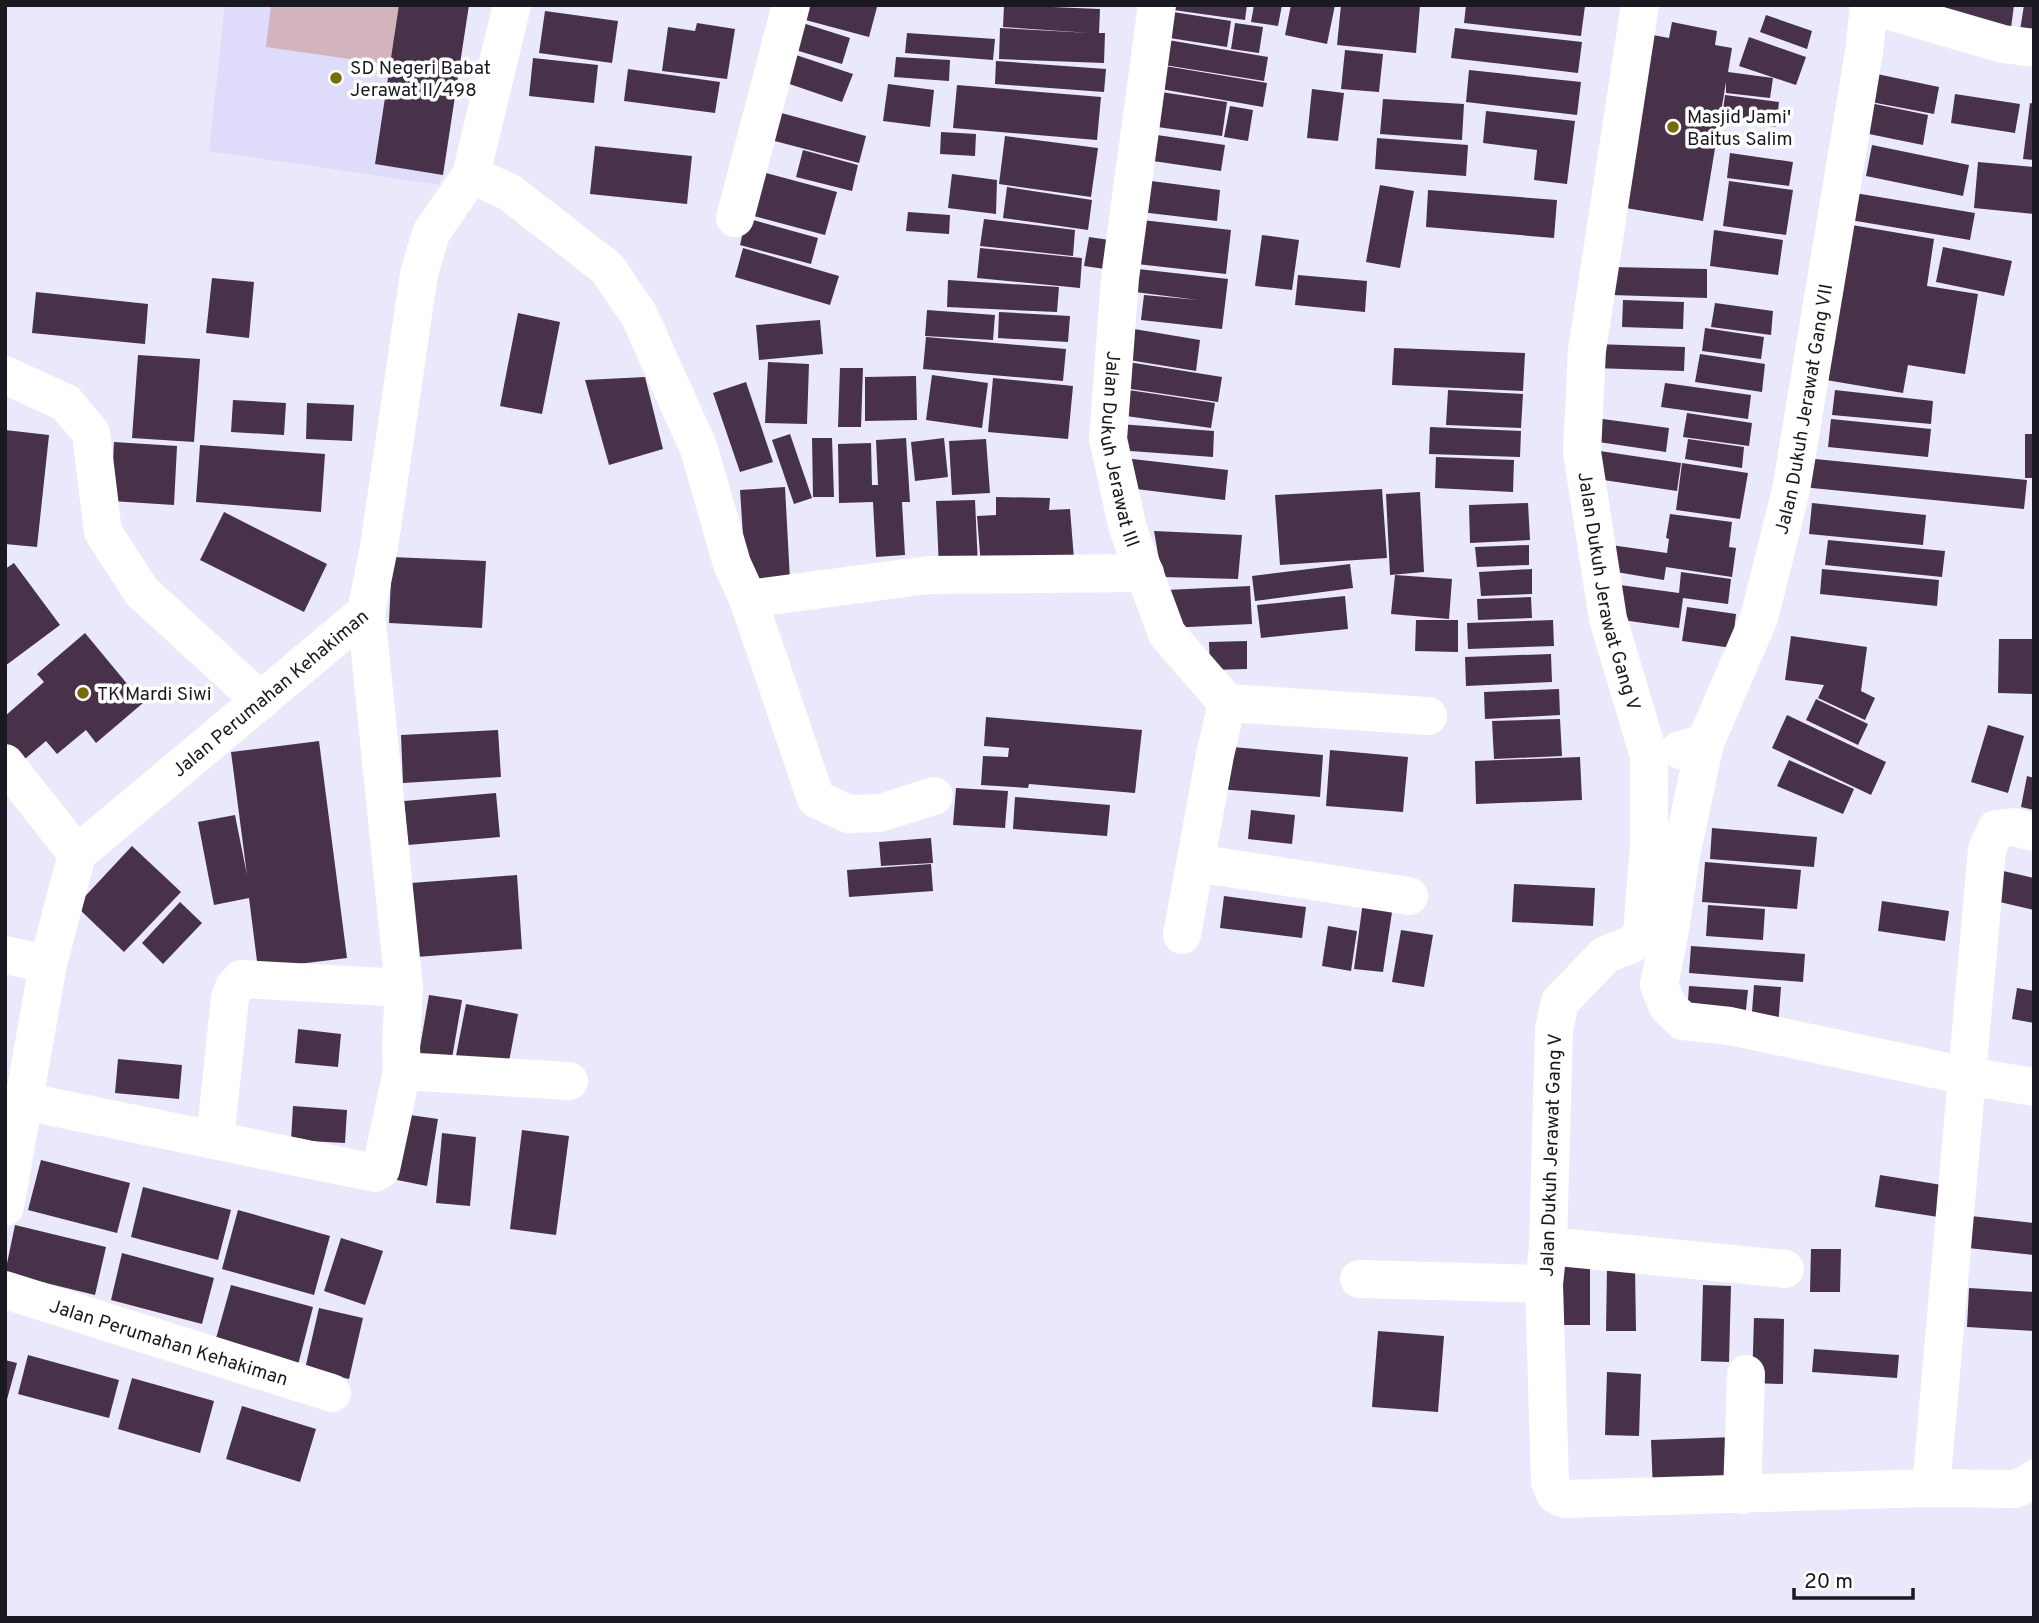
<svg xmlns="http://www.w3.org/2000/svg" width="2039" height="1623" viewBox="0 0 2039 1623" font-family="Overpass,sans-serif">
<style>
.built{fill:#dfdcfb}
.green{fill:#d3b4bc}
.building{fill:#483249}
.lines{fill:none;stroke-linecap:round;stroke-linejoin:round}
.minor{stroke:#fff;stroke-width:38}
.poi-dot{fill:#756c08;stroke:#fff;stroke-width:2.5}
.labels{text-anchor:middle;stroke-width:7;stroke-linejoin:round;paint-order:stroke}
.poi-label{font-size:19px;fill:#1a1921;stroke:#fff;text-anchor:start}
.street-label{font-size:19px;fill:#1a1921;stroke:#fff}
</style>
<rect width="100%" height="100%" fill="#eae8fb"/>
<path class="built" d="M225,5H466L440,185L209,151Z"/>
<path class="green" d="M271,5H400L391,65L266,47Z"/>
<path class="building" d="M399,5H469L443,175L375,164Z
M801,5H869L877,7L869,37L798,18Z
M1004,5L1100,9L1099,33H1105L1104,63L999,59L1000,28L1091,33L1003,27Z
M1159,5H1247L1245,20L1159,8Z
M1254,5H1282L1278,26L1251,22Z
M1291,5H1335L1327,44L1285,35Z
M1341,5H1420L1416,53L1337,45Z
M1466,5L1585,6L1581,36L1464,23Z
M1925,5H2014L2011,28Z
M2024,5H2034V39L2019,37Z
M1160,10L1231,21L1227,47L1157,36Z
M545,11L618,21L612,63L539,53Z
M1766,15L1812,31L1807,49L1760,32Z
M790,19L850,38L842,64L782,46Z
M1672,22L1717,31L1715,45L1732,48L1728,72L1773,78L1770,98L1726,93V82L1703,221L1614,206L1642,33L1669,38Z
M697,23L735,29L727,79L662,71L668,27L695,31Z
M1235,23L1263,27L1259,53L1231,49Z
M1455,28L1582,42L1578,73L1451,58Z
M907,33L995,39L993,60L905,53Z
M1749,37L1806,57L1796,85L1739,66Z
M1162,39L1268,57L1264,81L1158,64Z
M1345,50L1383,54L1379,92L1341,89Z
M787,52L853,74L842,102L778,80Z
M896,57L950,60L949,81L894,77Z
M533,58L598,65L594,103L529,96Z
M996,61L1106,69L1104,92L995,84Z
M1159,65L1267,83L1263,107L1155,88Z
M628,69L720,82L715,113L624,101Z
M1469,70L1581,82L1577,115L1466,102Z
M1877,74L1939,87L1934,114L1871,102Z
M888,84L934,90L930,127L883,121Z
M957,85L1101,97L1097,140L953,128Z
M1312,89L1344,93L1338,141L1307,138Z
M1148,90L1227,102L1222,136L1143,125Z
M1955,94L2020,104L2015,133L1951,123Z
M1725,95L1779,102L1776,127L1722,119Z
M1383,99L1464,104L1462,140L1380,134Z
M1870,103L1928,115L1923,145L1864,133Z
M2030,103L2034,104V160L2023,159Z
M1230,106L1253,110L1248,141L1224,137Z
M774,111L866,136L859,163L767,139Z
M1486,111L1575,121L1567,184L1534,180L1537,150L1483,143Z
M941,132L976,134L975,156L940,154Z
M1157,135L1225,145L1221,171L1153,161Z
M1005,136L1098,148L1091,197L999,184Z
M1377,138L1468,145L1466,176L1375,169Z
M1872,145L1969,165L1963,196L1866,176Z
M595,146L692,156L687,204L590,194Z
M803,150L858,165L852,191L796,177Z
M1730,153L1793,162L1789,186L1727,178Z
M1978,162L2034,167V214L1974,208Z
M766,173L837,192L825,235L754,216Z
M952,174L997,180L996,214L948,208Z
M1136,179L1220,190L1217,221L1132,211Z
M1729,181L1793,190L1786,235L1723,226Z
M1380,185L1414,191L1400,268L1366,262Z
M1007,187L1092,200L1088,230L1003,218Z
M1428,190L1557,200L1554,238L1426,227Z
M1849,192L1975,213L1970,240L1844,219Z
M908,212L950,215L949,234L906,231Z
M746,218L818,238L811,264L740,245Z
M984,219L1075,230L1073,256L980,246Z
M1142,220L1231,230L1226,274L1137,264Z
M1840,223L1934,239L1927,286L1978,294L1965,374L1908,365L1903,393L1814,378Z
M1714,230L1783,240L1778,275L1710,266Z
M1262,235L1299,240L1292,290L1255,286Z
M1089,237L1116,241L1112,270L1084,266Z
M1943,247L2012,261L2004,296L1936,282Z
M743,248L839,276L830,305L735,277Z
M980,248L1082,258L1080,288L977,278Z
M1611,267L1707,269V298L1611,295Z
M1129,268L1228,279L1222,329L1141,320L1144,295L1198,300L1127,291Z
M1298,275L1367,281L1365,312L1295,305Z
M212,278L254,282L249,338L206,333Z
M948,280L1059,287L1057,312L947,307Z
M36,292L148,304L145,344L32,333Z
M1623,300L1684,302L1683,329L1622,327Z
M1715,303L1773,311L1771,335L1711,327Z
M927,310L995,315L993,340L925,336Z
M999,312L1070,316L1068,342L998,338Z
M518,313L560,322L542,414L500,406Z
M820,320L823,354L759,360L756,325Z
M1705,328L1764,337L1761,359L1702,351Z
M1134,329L1200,340L1196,371L1129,360Z
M926,337L1066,349L1063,381L923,369Z
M1594,344L1685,347L1684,371L1594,368Z
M1394,348L1525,353L1523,391L1392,385Z
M1700,354L1765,364L1762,392L1695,382Z
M138,355L200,359L194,442L132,438Z
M768,362L809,364L807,424L765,423Z
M1128,362L1222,377L1218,402L1124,388Z
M840,368H863L861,427H838Z
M932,375L988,383L982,428L926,420Z
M916,376L917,420L865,421V377Z
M645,377L663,449L609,465L585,380Z
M993,378L1073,386L1068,439L988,432Z
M746,382L773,462L740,472L713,393Z
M1665,383L1751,395L1748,419L1661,407Z
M1122,389L1215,403L1211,428L1119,415Z
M1448,390L1523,394L1521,428L1446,425Z
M1835,390L1933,401L1931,424L1832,415Z
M233,400L286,403L284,435L231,432Z
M307,403L354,405L352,441L306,439Z
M1687,413L1752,423L1749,446L1683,437Z
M1588,417L1669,428L1666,452L1585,440Z
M1831,419L1931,429L1928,457L1828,447Z
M1119,424L1214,431L1213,457L1117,450Z
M1430,427L1521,431L1520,457L1429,454Z
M5,430L49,435L37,547L5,544Z
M790,434L812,498L794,504L772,440Z
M2025,434H2034V478H2025Z
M812,438H832L834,497H813Z
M906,438L910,502H902L905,555L876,557L873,502L839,503L838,444L871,443L872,485H878L876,440Z
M944,438L948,477L915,481L911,442Z
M986,439L990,493L952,495L949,441Z
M1688,439L1744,447L1742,468L1685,459Z
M114,442L177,446L174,505L111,501Z
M200,445L325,454L321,512L196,502Z
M1593,450L1681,463L1677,491L1590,478Z
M1436,457L1514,460L1513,492L1435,488Z
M1124,458L1228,470L1225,500L1120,487Z
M1805,458L2027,480L2024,509L1802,487Z
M1682,463L1748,473L1740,519L1676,510Z
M785,487L790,580L746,582L740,490Z
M1382,489L1387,558L1280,565L1275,495Z
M1420,492L1424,572L1390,575L1386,494Z
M996,497L1050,498L1049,510L1070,509L1074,559L981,566L977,516L996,515Z
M975,500L978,567L939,568L936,501Z
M1528,503L1530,540L1470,543L1469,505Z
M1812,503L1926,515L1923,545L1809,534Z
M224,512L327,564L304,612L200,560Z
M1670,514L1732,522L1729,547L1736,548L1732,577L1666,567L1664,580L1610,571L1611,545L1667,553L1669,539L1666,538Z
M1154,531L1242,535L1238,579L1162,577Z
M1828,540L1945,551L1942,577L1825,565Z
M1529,545V565L1477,567L1475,547Z
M392,557L486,561L482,628L389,623Z
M14,563L60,625L5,666V569Z
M1350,564L1353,588L1255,601L1252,576Z
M1532,569V594L1481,596L1479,572Z
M1822,569L1939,580L1937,606L1820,594Z
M1681,572L1731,579L1728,604L1683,598L1679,628L1615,619L1620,585L1679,593Z
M1395,575L1452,579L1449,619L1391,614Z
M1250,586L1252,624L1168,628L1166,590Z
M1345,596L1348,629L1261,638L1257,605Z
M1531,597L1532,618L1478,620L1477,599Z
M1687,607L1736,614L1732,648L1682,641Z
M1416,620H1458V652L1415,651Z
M1553,620L1554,646L1468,649L1467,623Z
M85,633L143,703L96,743L86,730L57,754L46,741L19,764L5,748V716L44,682L37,674Z
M1791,636L1867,647L1861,691L1875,698L1865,720L1818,698L1824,685L1785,680Z
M1999,639H2034V694L1998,693Z
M1247,641V669L1210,670L1209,642Z
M1551,654L1552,682L1466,686L1465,657Z
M1559,689L1560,715L1485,719L1484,692Z
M1816,699L1868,724L1858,745L1806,720Z
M1787,715L1886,762L1871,795L1772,748Z
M986,717L1142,730L1135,793L1029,784L1028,788L981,785L983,756L1008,757L1009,748L984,746Z
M1560,719L1562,756L1494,759L1492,721Z
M1988,725L2024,736L2008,793L1971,782Z
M498,730L501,777L403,783L401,735Z
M319,741L347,958L258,969L249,898L214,905L198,822L235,815L247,875L231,752Z
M1222,746L1323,755L1320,797L1218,789Z
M1330,750L1408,757L1403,812L1326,806Z
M1580,757L1582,800L1476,804L1475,761Z
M1789,760L1854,789L1843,814L1777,786Z
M2027,776L2034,778V810L2021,807Z
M956,788L1008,791L1005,828L953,825Z
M496,793L500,837L408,845L404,801Z
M1015,797L1110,805L1107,836L1013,829Z
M1251,810L1295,815L1292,844L1248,839Z
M1712,828L1817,837L1814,867L1710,859Z
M931,838L933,863L881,866L879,842Z
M132,846L181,892L124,952L76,906Z
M1705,862L1801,870L1797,909L1702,902Z
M931,864L933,891L849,897L847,870Z
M1999,870L2034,878V910L1991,900Z
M517,875L522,949L416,957L411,883Z
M1514,884L1595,888L1593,926L1512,922Z
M1364,894L1394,899L1383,972L1354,969Z
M1224,896L1306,907L1302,938L1220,928Z
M1882,901L1949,911L1945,941L1878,931Z
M180,902L202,923L163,964L142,943Z
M1708,905L1765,909L1763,940L1706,936Z
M1328,926L1357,931L1351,971L1322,966Z
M1401,930L1433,935L1424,987L1392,982Z
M1691,946L1805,954L1803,982L1689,973Z
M1754,985L1781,987L1778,1027L1751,1025Z
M1689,986L1748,990L1745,1020L1687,1016Z
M2017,988L2034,991V1023L2012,1019Z
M429,995L462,1000L451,1064L418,1059Z
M466,1004L518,1014L507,1072L455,1061Z
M298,1029L341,1034L338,1067L295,1063Z
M118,1059L182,1065L179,1099L115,1093Z
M293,1106L347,1110L345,1143L291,1140Z
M403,1114L438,1119L427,1186L392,1179Z
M522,1130L569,1136L556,1235L510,1229Z
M442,1133L476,1137L470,1206L436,1203Z
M41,1160L130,1183L117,1233L28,1210Z
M1880,1175L1942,1185L1938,1217L1875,1207Z
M143,1187L231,1210L218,1260L131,1237Z
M238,1210L330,1236L314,1295L222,1269Z
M1971,1216L2034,1223V1255L1968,1248Z
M15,1225L106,1247L95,1295L5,1273Z
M341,1238L383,1251L365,1305L324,1291Z
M1811,1249H1841L1840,1292H1810Z
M122,1253L214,1278L202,1324L111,1300Z
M1558,1263H1590V1325H1557Z
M1607,1266H1635L1636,1331H1606Z
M231,1285L313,1307L298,1365L215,1342Z
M1703,1285L1731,1286L1729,1362L1701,1361Z
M1969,1288L2034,1292V1331L1967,1327Z
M319,1308L363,1318L349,1379L305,1369Z
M1754,1318L1784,1319L1783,1384L1752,1383Z
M1378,1331L1444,1336L1438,1412L1372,1407Z
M1814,1349L1899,1355L1897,1378L1812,1372Z
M28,1355L119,1380L109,1418L18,1394Z
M5,1360L17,1363L6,1403H5Z
M1607,1372L1641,1374L1639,1436L1605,1435Z
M132,1378L214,1401L200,1453L118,1429Z
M242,1406L316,1429L300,1482L226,1459Z
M1734,1437L1737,1488L1653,1491L1651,1440Z"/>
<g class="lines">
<g class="minor">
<path id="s1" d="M1157,5L1120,278L1108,439L1128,529L1167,634L1227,703L1215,755L1182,935"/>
<path id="s2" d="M1640,5L1587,350L1582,452L1608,619L1649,756V844L1642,933L1632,944L1605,955L1560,1002L1554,1029L1548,1246L1544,1284L1550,1482L1555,1494L1565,1499L1931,1488L2015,1489L2032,1482L2034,1479"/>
<path d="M1869,5L2003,44L2034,48"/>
<path d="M471,175L509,192L607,268L639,315L699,449L732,564L748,599L816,799L848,814L880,813L934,796"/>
<path d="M735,218L791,5"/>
<path d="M5,375L66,403L91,433L103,532L142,592L261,701"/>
<path d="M748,599L928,575L1145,573"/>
<path d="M366,612L404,988L401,1045L402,1071L569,1081"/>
<path d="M1227,703L1428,716"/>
<path d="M1705,743L1681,855L1670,930L1659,985L1668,1007L1683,1021L1730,1026L1967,1076L1987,849L1996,829L2013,827L2034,832"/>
<path id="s3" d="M1680,750L1705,743L1759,618L1791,490L1864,52L1869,5"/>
<path d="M5,763L77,854"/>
<path d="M1196,863L1409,896"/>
<path d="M5,955L48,964"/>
<path d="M23,1101L375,1173L381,1169L402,1071"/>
<path d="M215,1140L230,998L234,987L241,979L404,988"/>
<path id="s4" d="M5,1207L48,964L77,854L366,612L379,547L419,274L431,233L471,175L512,5"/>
<path d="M1548,1246L1785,1269"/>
<path d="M1359,1279L1544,1284"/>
<path id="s5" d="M5,1290L332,1393"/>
<path d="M1931,1488L1967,1076L2034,1087"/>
<path d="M1742,1495L1746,1374"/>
</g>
</g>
<g class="poi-dot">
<circle cx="336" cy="78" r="7"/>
<circle cx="1673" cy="127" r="7"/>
<circle cx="83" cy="693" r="7"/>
</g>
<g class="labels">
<g class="poi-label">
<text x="350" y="74">SD Negeri Babat<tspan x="350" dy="22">Jerawat II/498</tspan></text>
<text x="1687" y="123">Masjid Jami'<tspan x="1687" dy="22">Baitus Salim</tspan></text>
<text x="97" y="700">TK Mardi Siwi</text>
</g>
<g class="street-label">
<text dy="7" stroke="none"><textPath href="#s3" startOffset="376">Jalan Dukuh Jerawat Gang VII</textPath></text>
<text dy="7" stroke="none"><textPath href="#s1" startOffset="448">Jalan Dukuh Jerawat III</textPath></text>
<text dy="7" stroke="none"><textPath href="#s2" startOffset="593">Jalan Dukuh Jerawat Gang V</textPath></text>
<text dy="7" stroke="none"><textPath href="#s4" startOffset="612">Jalan Perumahan Kehakiman</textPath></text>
<text transform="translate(1550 1155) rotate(-88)" y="7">Jalan Dukuh Jerawat Gang V</text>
<text dy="7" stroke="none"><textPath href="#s5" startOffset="172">Jalan Perumahan Kehakiman</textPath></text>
</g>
</g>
<rect width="2039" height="1623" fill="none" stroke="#1a1921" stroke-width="14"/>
<path d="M1794 1588v10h119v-10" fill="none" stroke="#1a1921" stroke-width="3.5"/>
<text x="1804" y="1588" font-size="21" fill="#1a1921" stroke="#ffffff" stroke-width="5" paint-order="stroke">20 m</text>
</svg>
